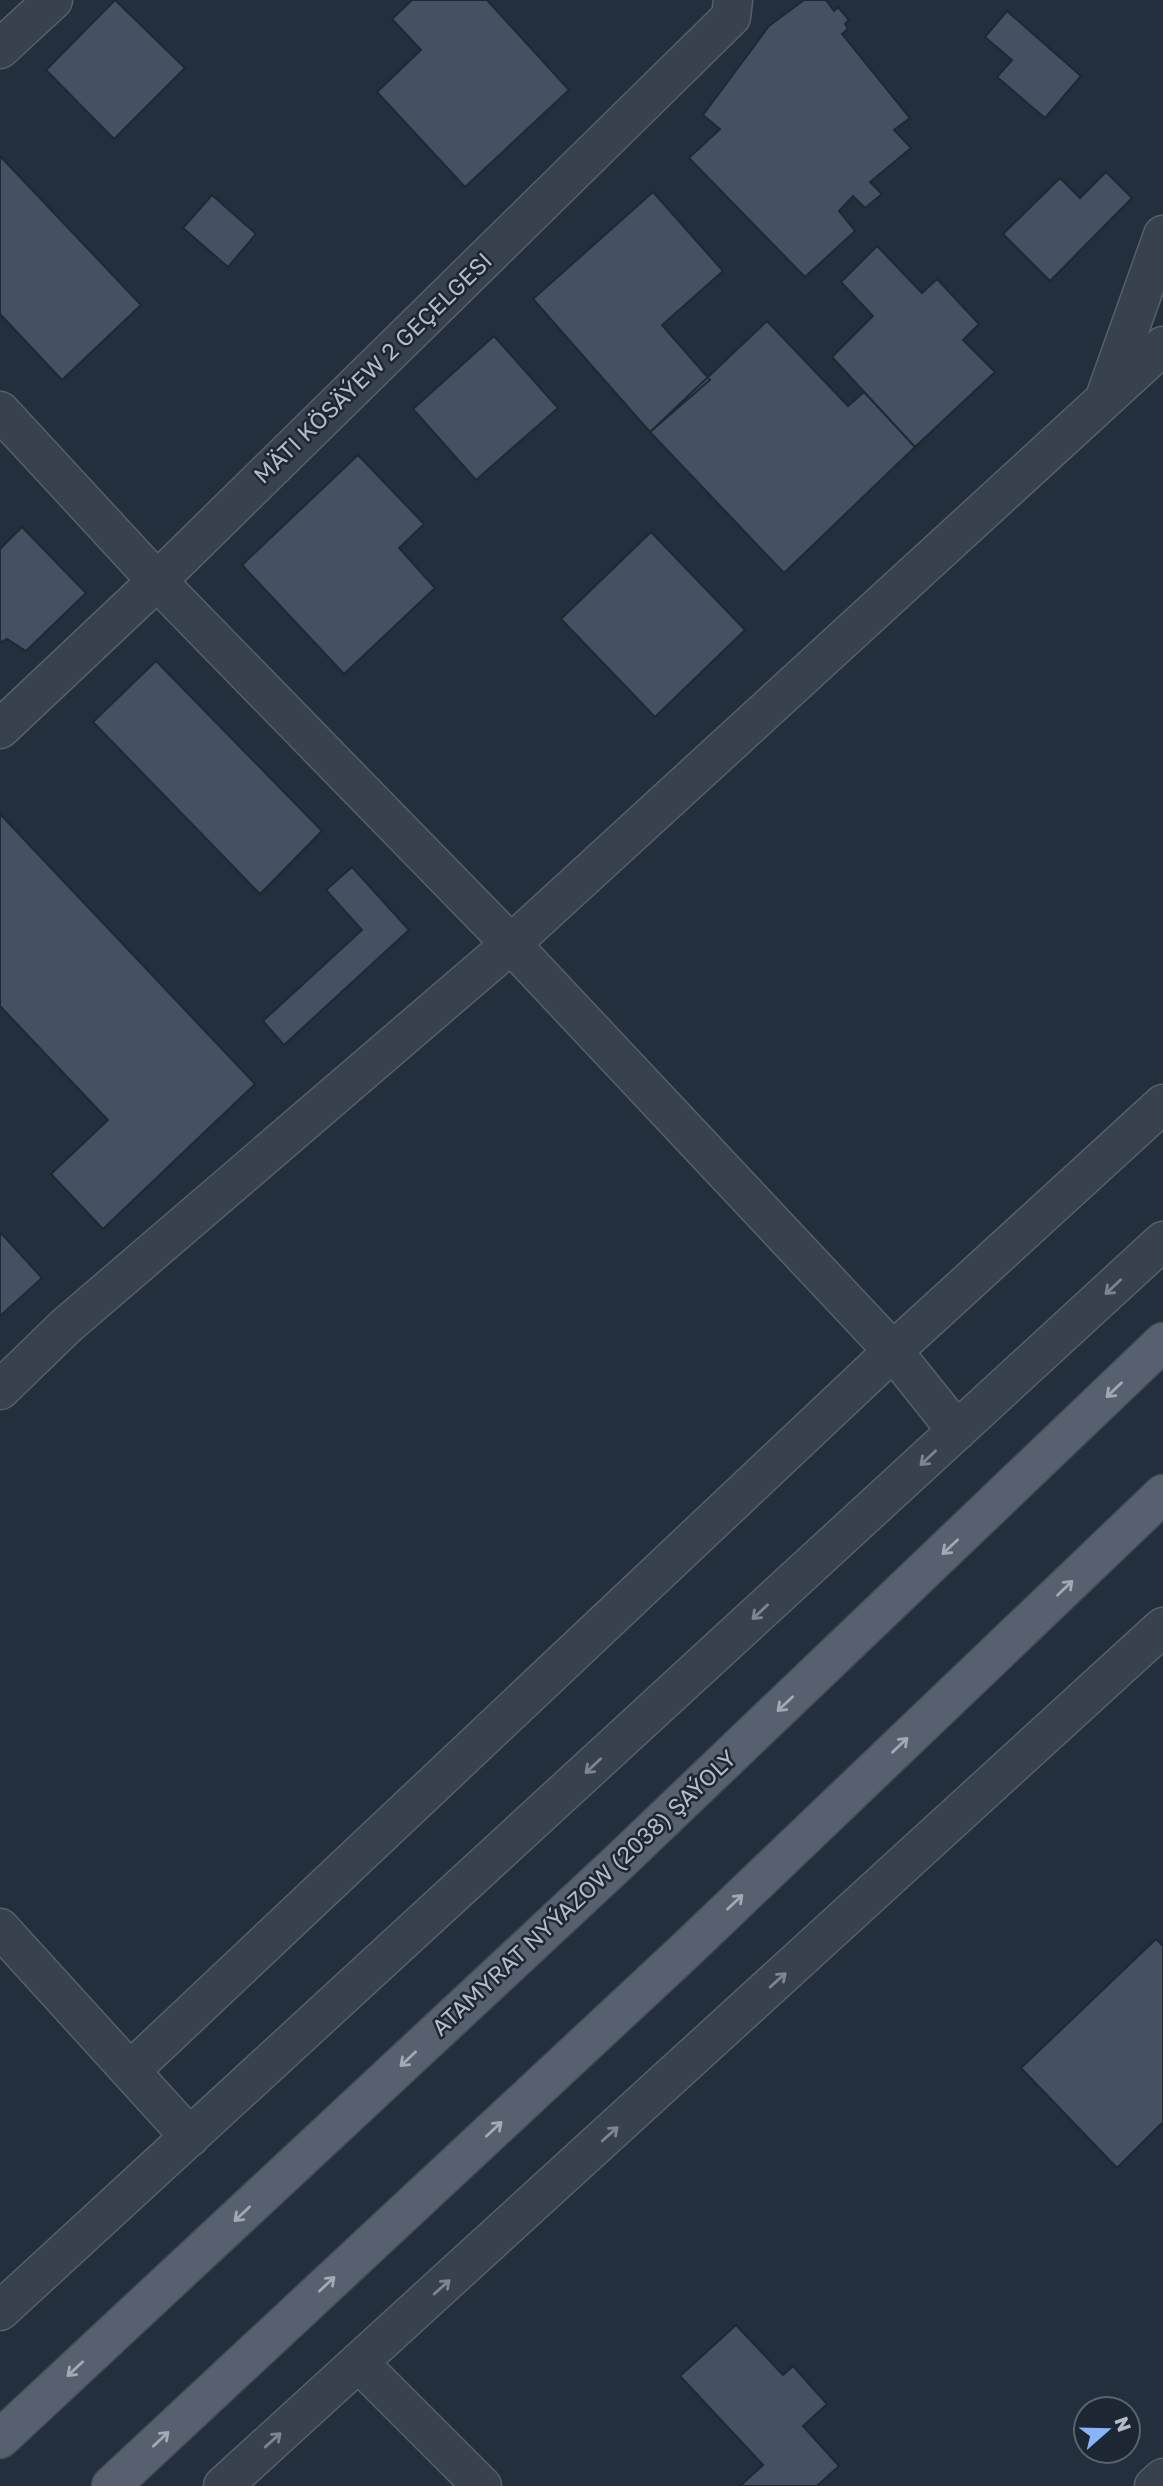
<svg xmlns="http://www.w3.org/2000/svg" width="1163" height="2486" viewBox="0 0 1163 2486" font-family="'Golos Text',sans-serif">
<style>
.building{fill:#455162;stroke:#1f2835;stroke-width:2}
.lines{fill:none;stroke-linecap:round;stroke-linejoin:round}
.street-casing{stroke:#565f6c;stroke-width:41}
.primary-casing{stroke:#414a57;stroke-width:41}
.street{stroke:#38414e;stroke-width:38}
.primary{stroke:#56606e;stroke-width:38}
.oneway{stroke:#7c8592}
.oneway2{stroke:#a1aab7}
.labels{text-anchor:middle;stroke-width:5;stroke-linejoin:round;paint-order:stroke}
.street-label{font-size:23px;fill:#b4bcc9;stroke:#1d2633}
</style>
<rect width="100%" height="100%" fill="#242f3e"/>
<path class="building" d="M115,0L185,68L114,139L46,70Z
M412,0H487L569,90L465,187L377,92L421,50L392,19Z
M804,0H826L834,11L838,7L849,20L845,24L848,29L842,34L910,118L894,130L911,148L870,182L882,194L865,208L853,196L839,211L855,231L805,277L689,158L720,129L703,115L769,26Z
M1007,11L1081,76L1045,118L997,77L1012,60L985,37Z
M0,156L141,305L62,380L0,314Z
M1106,172L1132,198L1050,281L1003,234L1060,178L1080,198Z
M653,192L723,271L662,325L710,380L650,432L533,299Z
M212,195L256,234L228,267L183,228Z
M877,246L922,293L937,279L979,324L963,340L995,372L915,447L832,357L873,316L841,282Z
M767,321L848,406L864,392L915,447L784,573L650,432Z
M494,336L558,408L476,480L413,409Z
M358,455L424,524L399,548L435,588L344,674L242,565Z
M22,527L86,593L26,651L7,639L0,643V549Z
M651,532L745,630L655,717L561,619Z
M156,661L322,831L260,894L93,722Z
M0,814L255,1084L103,1229L51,1174L108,1120L0,1006Z
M352,867L409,930L284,1045L263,1021L362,930L326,890Z
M0,1232L42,1278L0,1316Z
M1156,1939L1163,1946V2126L1161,2124L1117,2168L1021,2068Z
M736,2325L783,2375L793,2366L827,2404L803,2426L839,2466L817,2486H740L763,2465L680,2376Z"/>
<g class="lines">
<defs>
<path id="street" d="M0,49L53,0
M1106,395L1163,235
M0,411L157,581L511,944L893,1351L957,1431
M0,729L157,581L731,17L733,0
M0,1390L66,1326L511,944L1163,346
M0,1928L190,2137
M130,2071L893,1351L1163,1104
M0,2311L1163,1241
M359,2363L482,2486
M223,2486L1163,1627
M1154,2486L1163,2478"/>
<path id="primary" d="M0,2439L619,1862L1163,1342
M111,2486L686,1950L1163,1494"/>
</defs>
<use href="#street" class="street-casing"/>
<use href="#primary" class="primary-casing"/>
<use href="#street" class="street"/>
<use href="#primary" class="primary"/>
</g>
<defs><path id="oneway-shaft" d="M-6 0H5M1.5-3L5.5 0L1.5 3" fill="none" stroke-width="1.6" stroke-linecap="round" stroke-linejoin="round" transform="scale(1.75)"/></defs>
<g class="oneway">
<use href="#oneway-shaft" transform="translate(1113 1287) rotate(137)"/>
<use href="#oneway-shaft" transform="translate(928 1458) rotate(137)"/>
<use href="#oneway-shaft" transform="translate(760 1612) rotate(137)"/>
<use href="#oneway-shaft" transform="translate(593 1766) rotate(137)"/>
<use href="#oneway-shaft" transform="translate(778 1980) rotate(-42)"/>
<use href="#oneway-shaft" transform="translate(610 2134) rotate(-42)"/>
<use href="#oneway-shaft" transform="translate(442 2287) rotate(-42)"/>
<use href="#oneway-shaft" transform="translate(273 2440) rotate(-42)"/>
</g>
<g class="oneway2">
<use href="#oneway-shaft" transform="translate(1114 1390) rotate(136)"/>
<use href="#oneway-shaft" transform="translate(950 1547) rotate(137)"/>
<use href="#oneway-shaft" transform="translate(1065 1588) rotate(-44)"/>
<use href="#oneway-shaft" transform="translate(785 1704) rotate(137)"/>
<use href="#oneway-shaft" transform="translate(900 1745) rotate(-44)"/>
<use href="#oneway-shaft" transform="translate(735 1902) rotate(-44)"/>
<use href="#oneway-shaft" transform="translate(408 2059) rotate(137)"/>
<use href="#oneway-shaft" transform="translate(494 2129) rotate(-43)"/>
<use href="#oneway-shaft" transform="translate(242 2214) rotate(137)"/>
<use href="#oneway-shaft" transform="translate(327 2284) rotate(-43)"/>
<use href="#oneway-shaft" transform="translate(75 2369) rotate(137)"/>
<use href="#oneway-shaft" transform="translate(161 2439) rotate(-43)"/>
</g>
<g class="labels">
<g class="street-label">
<text transform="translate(373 368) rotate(-44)" y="8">MÄTI KÖSÄÝEW 2 GEÇELGESI</text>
<text transform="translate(584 1893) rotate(-43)" y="8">ATAMYRAT NYÝAZOW (2038) ŞAÝOLY</text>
</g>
</g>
<g transform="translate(1107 2430) rotate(70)"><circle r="33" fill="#1d2633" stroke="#59626f" stroke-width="2"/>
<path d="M0-5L12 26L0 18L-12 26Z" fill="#8ab4f8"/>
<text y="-10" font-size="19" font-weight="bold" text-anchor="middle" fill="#b4bcc9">N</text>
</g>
</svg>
